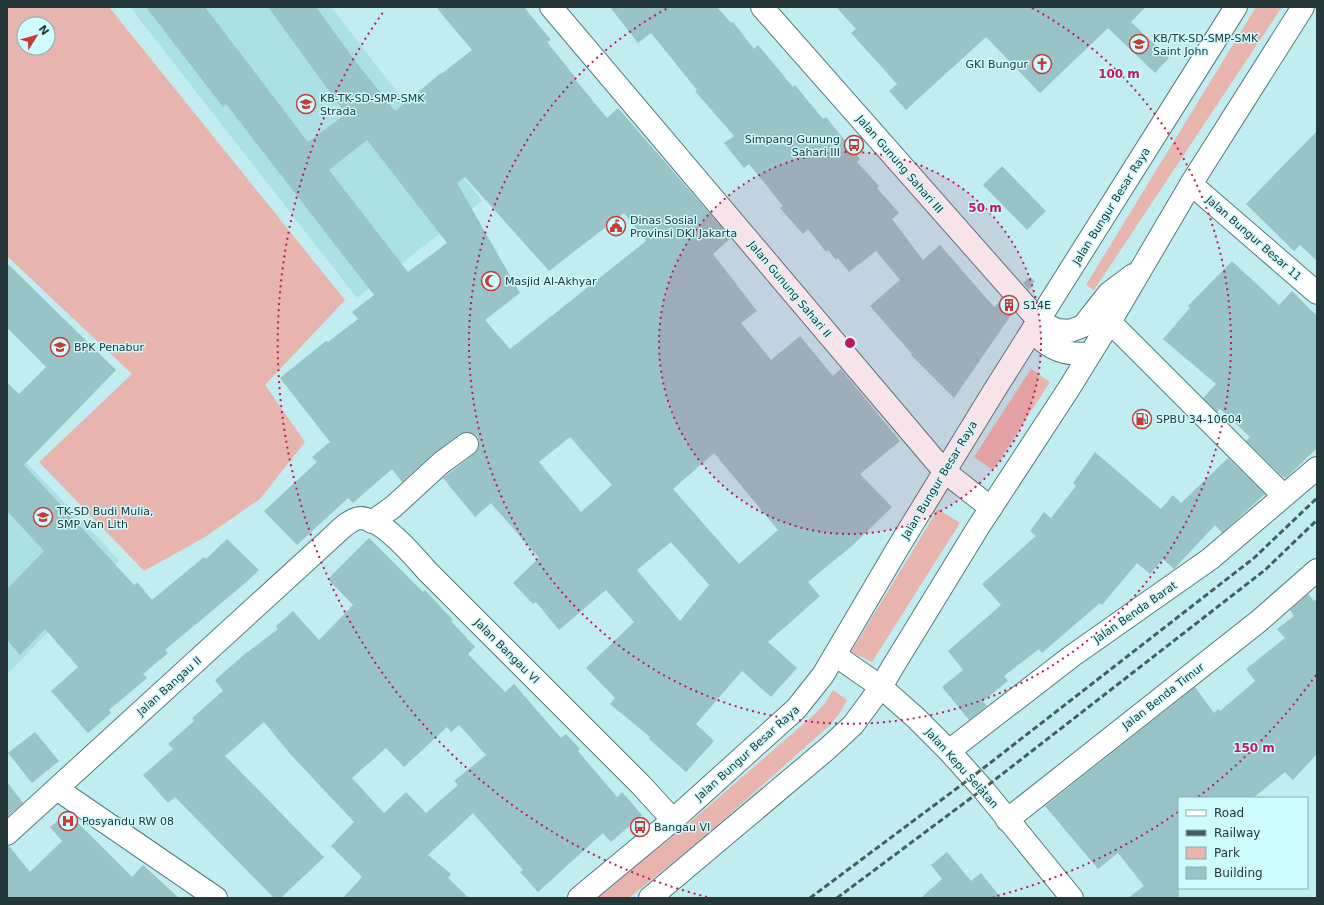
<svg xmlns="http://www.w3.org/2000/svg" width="1324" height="905" viewBox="0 0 1324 905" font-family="'DejaVu Sans',sans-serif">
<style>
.built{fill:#abe0e5}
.green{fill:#e8b4ae;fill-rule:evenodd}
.building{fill:#98c3c7;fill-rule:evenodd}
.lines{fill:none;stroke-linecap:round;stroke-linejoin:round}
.minor-casing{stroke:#527b7f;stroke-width:24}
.tertiary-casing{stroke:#527b7f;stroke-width:24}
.secondary-casing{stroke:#527b7f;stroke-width:24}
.minor{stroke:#fff;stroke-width:22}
.tertiary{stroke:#fff;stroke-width:22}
.secondary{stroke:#fff;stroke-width:22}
.rail{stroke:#475e60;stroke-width:3;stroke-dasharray:6 3;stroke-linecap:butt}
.ring{fill:none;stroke:#c2185b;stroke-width:2;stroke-dasharray:2 4}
.labels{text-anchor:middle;stroke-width:3;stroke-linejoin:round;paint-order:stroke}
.poi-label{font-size:11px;fill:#263739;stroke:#cefbfe;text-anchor:start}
.street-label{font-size:11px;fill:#263739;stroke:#cefbfe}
.centre{fill:#c2185b;stroke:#cefbfe;stroke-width:2}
.ring-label{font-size:12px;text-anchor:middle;font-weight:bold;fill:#c2185b;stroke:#cefbfe;stroke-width:3;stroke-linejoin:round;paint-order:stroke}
</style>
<rect width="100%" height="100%" fill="#c1edf1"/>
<path class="built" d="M130,7H331L482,201L357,298Z
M7,442L119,560L7,674Z"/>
<path class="green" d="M7,7H109L345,300L265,385L305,442L260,499L205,537L144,571L39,462L132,374L7,256ZM24,24H48V48H24Z
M1256,7H1282L1094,290L1086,285Z
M1031,369L1050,382L993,470L974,457Z
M938,509L960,523L872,662L851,652Z
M833,690L847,700L839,714L830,725L702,839L629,898H596L688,824L816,713L825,703Z"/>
<path class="building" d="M146,7H205L308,142L346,114L268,7H316L356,62L395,111L441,73V74L472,50L436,7H524L551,40L547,42L575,77L574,78L607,118L618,108L731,238L713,254L757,311L741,323L771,360L800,336L833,376L841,369L900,441L860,474L892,507L853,545L808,582L820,596L768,642L797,668L771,697L742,671L696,724L714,741L686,772L649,739L650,737L610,704L615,698L586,668L634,622L606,590L559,630L536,602L533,604L513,583L539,558L491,503L475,517L443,478L474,454L478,449L479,442L477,436L472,433L466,432L460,434L433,454L402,482L392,469L353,503L348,498L297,545L264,511L317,462L312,457L330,442L280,378L326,341L328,342L358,319L352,312L374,295L226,104L223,107ZM367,140L447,243L408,272L329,170ZM465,177L549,271L624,213L646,241L510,349L485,320L520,293L457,183ZM570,437L612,485L581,512L539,462ZM714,453L778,530L739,564L673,489ZM671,542L709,585L680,621L637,570Z
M610,7H717L731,23L733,22L754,49L758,45L793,87L795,85L823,119L826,117L852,149L860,159L857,162L879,186L877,188L899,213L892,219L923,260L940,245L994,307L1003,299L1014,311L954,398L911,355L912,354L870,306L900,280L876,251L849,272L838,258L836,260L828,250L826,252L808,229L803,234L780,208L783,206L749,164L744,168L724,143L734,136L695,91L697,90L651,33L638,43Z
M836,7H1146L1131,22L1169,58L1155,73L1108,28L1040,93L986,37L906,110L889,91L897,84L851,33L856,29Z
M1317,131V261L1300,245L1294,251L1246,204Z
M1002,166L1046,211L1027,230L983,185Z
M1232,261L1279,305L1292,291L1317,316V448L1286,478L1283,477L1246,441L1250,437L1220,409L1217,412L1203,398L1216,384L1163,339L1190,308L1188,306Z
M7,263L116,370L24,465L134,585L137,582L152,600L204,557L206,559L227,539L259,570L243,585L165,650L168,653L143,674L147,678L109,710L111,713L88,733L51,691L78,667L45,629L20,655L7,640V589L44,551L7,511V382L19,394L46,367L7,328Z
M1030,277L1035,281L1029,290L1023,283Z
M1095,452L1161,509L1173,495L1181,503L1228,458L1265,494L1222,533L1215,525L1174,569L1163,559L1150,574L1137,563L1102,605L1100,603L1042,653L1039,649L1004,676L1008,681L983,701L987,706L969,720L942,687L963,670L948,651L1001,605L982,584L1036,536L1030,531L1044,512L1051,518L1076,486L1073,483Z
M369,538L423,592L425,590L453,620L451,621L475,647L468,654L505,692L514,684L561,738L566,734L580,749L578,751L617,797L622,792L642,815L611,842L603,833L538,892L520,872L523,870L473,813L428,855L451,874L448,878L469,898H343L362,877L331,846L354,822L292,756L264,722L225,756L324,857L281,898H274L175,797L168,803L143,775L173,749L168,744L194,721L192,718L223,691L215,680L245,654L278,629L276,626L293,611L319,640L353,605L328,579ZM459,725L486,755L454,781L458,785L426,813L406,792L384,813L352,778L386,748L404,767L447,727L451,732Z
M1308,594L1314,601L1317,599V754L1293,780L1285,772L1253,798H1179V898H1128L1144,886L1118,853L1098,869L1045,806L1195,687L1214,713L1218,709L1220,711L1255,681L1246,669L1285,638L1277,629L1294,616L1290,610Z
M35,732L59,761L32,783L8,753Z
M7,782L23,803L7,817Z
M68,813L132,877L143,865L179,898H7V846H9L30,872L62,841L50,827Z
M947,852L971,881L981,873L1001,898H921L942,879L931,865Z"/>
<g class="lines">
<defs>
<path id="minor" d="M1191,184L1317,293
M1110,322L1284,496
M372,522L393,507L441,463L467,444
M949,751L1072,656L1210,559L1317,468
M57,789L216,898
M1007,820L1259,621L1317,570
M7,834L331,538C338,532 350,518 361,518C383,519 414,556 427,571L641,785L673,820"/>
<path id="tertiary" d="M551,7L944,471L991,508
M762,7L1039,321
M835,655L881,687L916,718L949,751L983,789L1072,898"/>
<path id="secondary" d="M1039,321L1057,330L1070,331L1083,326L1109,293L1133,275
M1032,331C1050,350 1065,356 1091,353
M579,898L673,820L796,709L823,675L899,546L994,391L1236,7
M650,898L827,749L853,725L881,687L892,668L979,526L1068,390L1110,322L1191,184L1303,7"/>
</defs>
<use href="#minor" class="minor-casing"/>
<use href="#tertiary" class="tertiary-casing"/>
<use href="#secondary" class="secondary-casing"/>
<use href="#minor" class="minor"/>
<use href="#tertiary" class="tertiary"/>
<use href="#secondary" class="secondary"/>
<path class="rail" d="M810,898L972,777L1254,558L1317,498
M837,898L983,789L1265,570L1317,520"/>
</g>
<circle cx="850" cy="343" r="191" fill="#c2185b" fill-opacity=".12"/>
<g class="ring">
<circle cx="850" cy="343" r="191"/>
<path d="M1032 8A381 381 0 1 1 668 8"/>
<path d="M1316 675A572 572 0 0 1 1198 797M1178 812A572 572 0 0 1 993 897M707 897A572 572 0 0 1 384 11"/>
</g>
<defs>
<symbol id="school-ring" viewBox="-11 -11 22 22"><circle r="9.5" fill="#cefbfe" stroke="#c83a34" stroke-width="1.5"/><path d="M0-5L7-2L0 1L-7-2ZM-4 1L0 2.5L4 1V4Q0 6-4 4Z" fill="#c83a34"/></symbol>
<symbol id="church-ring" viewBox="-11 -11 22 22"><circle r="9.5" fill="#cefbfe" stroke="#c83a34" stroke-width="1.5"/><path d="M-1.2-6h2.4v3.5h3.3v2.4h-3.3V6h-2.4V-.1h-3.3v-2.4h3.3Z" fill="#c83a34"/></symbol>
<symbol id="bus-ring" viewBox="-11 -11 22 22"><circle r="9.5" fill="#cefbfe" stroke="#c83a34" stroke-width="1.5"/><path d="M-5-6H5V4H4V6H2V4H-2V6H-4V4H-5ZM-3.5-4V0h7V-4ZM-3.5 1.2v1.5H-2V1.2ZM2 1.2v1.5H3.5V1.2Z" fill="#c83a34"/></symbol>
<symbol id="civic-ring" viewBox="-11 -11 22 22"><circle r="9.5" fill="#cefbfe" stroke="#c83a34" stroke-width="1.5"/><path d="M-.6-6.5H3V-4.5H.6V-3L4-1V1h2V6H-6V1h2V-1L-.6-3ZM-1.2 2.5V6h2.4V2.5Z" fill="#c83a34"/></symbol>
<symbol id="mosque-ring" viewBox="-11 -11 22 22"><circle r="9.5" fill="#cefbfe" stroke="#c83a34" stroke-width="1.5"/><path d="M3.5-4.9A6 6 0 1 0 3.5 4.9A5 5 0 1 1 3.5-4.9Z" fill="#c83a34"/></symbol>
<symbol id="building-ring" viewBox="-11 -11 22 22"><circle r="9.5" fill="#cefbfe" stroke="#c83a34" stroke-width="1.5"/><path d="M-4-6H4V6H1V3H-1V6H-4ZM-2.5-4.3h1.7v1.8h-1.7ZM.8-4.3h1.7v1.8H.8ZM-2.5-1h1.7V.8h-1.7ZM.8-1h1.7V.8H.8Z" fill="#c83a34"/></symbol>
<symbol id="fuel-ring" viewBox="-11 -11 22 22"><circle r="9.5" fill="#cefbfe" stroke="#c83a34" stroke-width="1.5"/><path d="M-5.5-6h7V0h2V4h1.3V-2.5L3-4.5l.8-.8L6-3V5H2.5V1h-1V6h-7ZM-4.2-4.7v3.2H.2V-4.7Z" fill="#c83a34"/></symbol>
<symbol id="hospital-ring" viewBox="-11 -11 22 22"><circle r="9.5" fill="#cefbfe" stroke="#c83a34" stroke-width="1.5"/><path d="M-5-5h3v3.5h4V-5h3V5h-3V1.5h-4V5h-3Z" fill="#c83a34"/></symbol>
</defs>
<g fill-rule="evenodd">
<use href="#school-ring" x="1128" y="33" width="22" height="22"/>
<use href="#church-ring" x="1031" y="53" width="22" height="22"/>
<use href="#school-ring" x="295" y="93" width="22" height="22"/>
<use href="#bus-ring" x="843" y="134" width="22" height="22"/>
<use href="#civic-ring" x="605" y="215" width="22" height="22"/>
<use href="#mosque-ring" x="480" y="270" width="22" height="22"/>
<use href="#building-ring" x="998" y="294" width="22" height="22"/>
<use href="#school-ring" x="49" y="336" width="22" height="22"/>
<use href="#fuel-ring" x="1131" y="408" width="22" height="22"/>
<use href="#school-ring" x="32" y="506" width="22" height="22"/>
<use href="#hospital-ring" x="57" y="810" width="22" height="22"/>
<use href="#bus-ring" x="629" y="816" width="22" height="22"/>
</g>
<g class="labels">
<g class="poi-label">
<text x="1153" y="42">KB/TK-SD-SMP-SMK<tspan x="1153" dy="13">Saint John</tspan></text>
<text x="1028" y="68" text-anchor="end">GKI Bungur</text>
<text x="320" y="102">KB-TK-SD-SMP-SMK<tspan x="320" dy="13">Strada</tspan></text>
<text x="840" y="143" text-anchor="end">Simpang Gunung<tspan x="840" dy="13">Sahari III</tspan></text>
<text x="630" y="224">Dinas Sosial<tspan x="630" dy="13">Provinsi DKI Jakarta</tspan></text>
<text x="505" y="285">Masjid Al-Akhyar</text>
<text x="1023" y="309">S14E</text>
<text x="74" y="351">BPK Penabur</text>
<text x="1156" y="423">SPBU 34-10604</text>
<text x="57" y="515">TK-SD Budi Mulia,<tspan x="57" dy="13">SMP Van Lith</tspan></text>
<text x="82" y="825">Posyandu RW 08</text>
<text x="654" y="831">Bangau VI</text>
</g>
<g class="street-label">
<text transform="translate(900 164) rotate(49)" y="4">Jalan Gunung Sahari III</text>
<text transform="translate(1111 206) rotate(-58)" y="4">Jalan Bungur Besar Raya</text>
<text transform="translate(1254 238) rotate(41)" y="4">Jalan Bungur Besar 11</text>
<text transform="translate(790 289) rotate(50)" y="4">Jalan Gunung Sahari II</text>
<text transform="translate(939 480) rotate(-59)" y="4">Jalan Bungur Besar Raya</text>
<text transform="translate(1135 612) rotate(-35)" y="4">Jalan Benda Barat</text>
<text transform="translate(507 651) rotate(45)" y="4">Jalan Bangau VI</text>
<text transform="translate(169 686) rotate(-42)" y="4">Jalan Bangau II</text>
<text transform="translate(1163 696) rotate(-38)" y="4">Jalan Benda Timur</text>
<text transform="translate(747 753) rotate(-42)" y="4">Jalan Bungur Besar Raya</text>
<text transform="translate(962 768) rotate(48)" y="4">Jalan Kepu Selatan</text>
</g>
</g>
<circle cx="850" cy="343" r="6" class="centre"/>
<g class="ring-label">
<text x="1119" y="78">100 m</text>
<text x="985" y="212">50 m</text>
<text x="1254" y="752">150 m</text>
</g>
<rect width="1324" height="905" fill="none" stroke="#263739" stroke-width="16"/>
<rect x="1178" y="797" width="130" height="92" fill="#cefbfe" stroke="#8badaf"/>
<rect x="1186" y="810" width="20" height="6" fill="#ffffff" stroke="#8badaf"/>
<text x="1214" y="817" font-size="12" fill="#263739">Road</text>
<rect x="1186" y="830" width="20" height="6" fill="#475e60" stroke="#8badaf"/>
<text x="1214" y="837" font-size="12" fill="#263739">Railway</text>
<rect x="1186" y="847" width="20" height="12" fill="#e8b4ae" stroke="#8badaf"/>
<text x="1214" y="857" font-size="12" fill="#263739">Park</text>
<rect x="1186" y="867" width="20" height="12" fill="#98c3c7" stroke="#8badaf"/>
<text x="1214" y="877" font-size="12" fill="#263739">Building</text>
<g transform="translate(36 36) rotate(53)"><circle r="19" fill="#cefbfe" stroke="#8badaf"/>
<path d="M0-3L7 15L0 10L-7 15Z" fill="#c83a34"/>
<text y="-6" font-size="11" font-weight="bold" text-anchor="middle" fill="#263739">N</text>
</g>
</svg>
